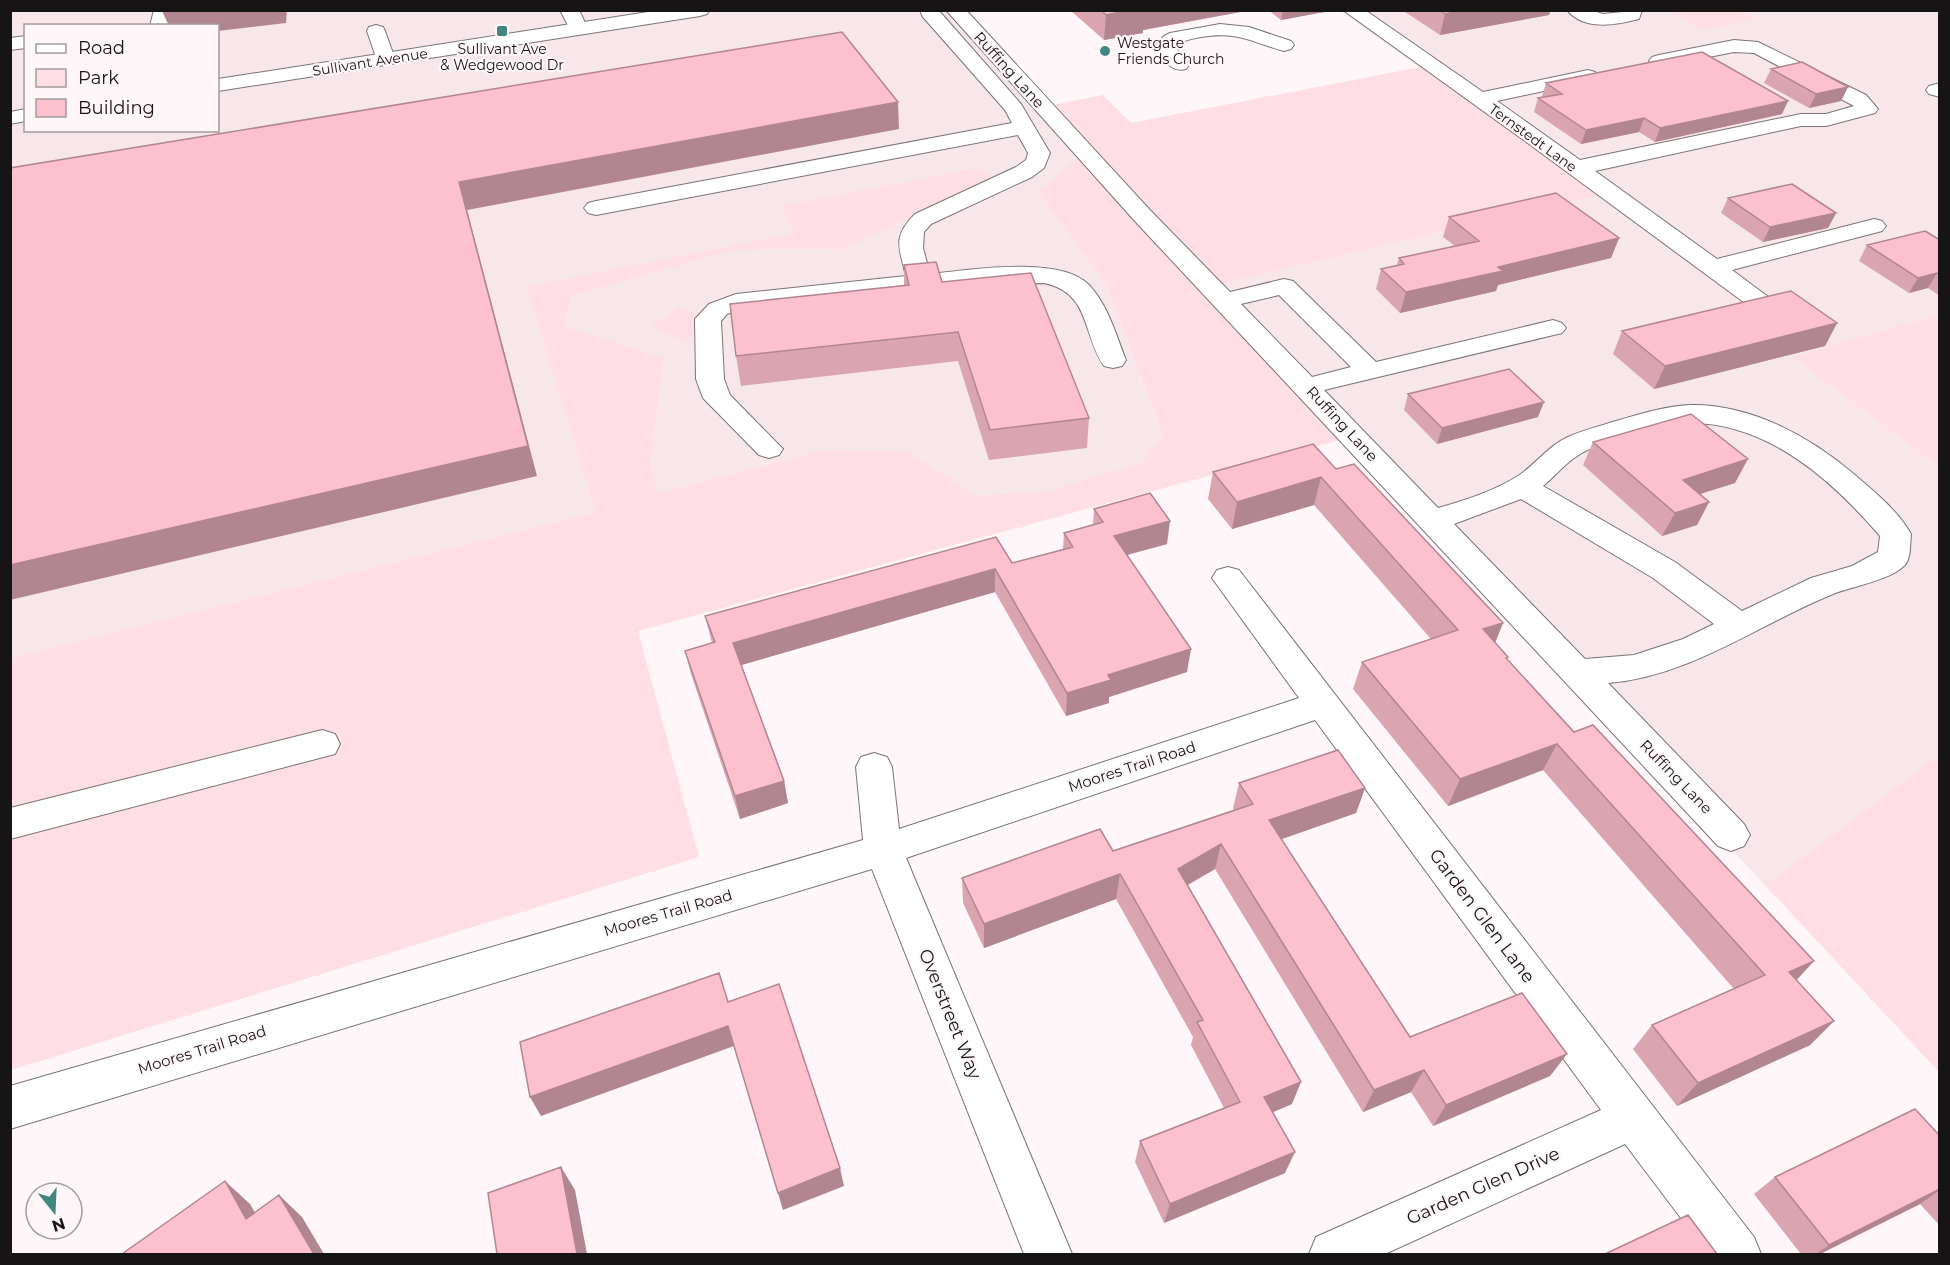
<svg xmlns="http://www.w3.org/2000/svg" width="1950" height="1265" viewBox="0 0 1950 1265" font-family="Montserrat,sans-serif">
<style>
.built{fill:#f8e7ea;fill-rule:evenodd}
.green{fill:#ffdee5}
.lines{fill:none;stroke-linecap:round;stroke-linejoin:round}
.minor-casing{stroke:#7a7374;stroke-width:2}
.major-casing{stroke:#7a7374;stroke-width:2}
.minor{fill:#fff;fill-rule:evenodd}
.major{fill:#fff;fill-rule:evenodd}
.wall{fill:#daa5b1}
.shaded-wall{fill:#b18690}
.building{fill:#fdc0ce;stroke:#b18690;stroke-width:1.5}
.poi-dot{fill:#418780;stroke:#fef6f8;stroke-width:2}
.labels{text-anchor:middle;stroke-width:4.5;stroke-linejoin:round;paint-order:stroke}
.far-poi-label{font-size:14px;fill:#171415;stroke:#fef6f8;text-anchor:start}
.far-street-label{font-size:14px;fill:#171415;stroke:#fef6f8}
.street-label{font-size:15px;fill:#171415;stroke:#fef6f8}
.near-street-label{font-size:18px;fill:#171415;stroke:#fef6f8}
</style>
<rect width="100%" height="100%" fill="#fef6f8"/>
<path class="built" d="M10,11H963L1097,156L1037,191L1106,284L1163,437L1142,462L1049,491L975,495L907,451L823,450L658,493L650,464L664,359L563,326L572,296L734,250L845,249L781,205L796,233L526,286L597,512L11,658ZM26,26H218V130H26Z
M1340,11H1667L1703,30L1757,19L1742,11H1939V314L1792,357L1939,467V754L1765,885L1198,289L1601,195Z"/>
<path class="green" d="M1667,11H1742L1757,19L1703,30Z
M1421,67L1601,195L1220,284L1196,265L1053,105L1103,95L1131,123Z
M1079,158L1340,440L638,631L699,857L11,1070L10,658L596,512L526,286L795,233L780,206L977,168L994,176L845,249L734,250L572,296L563,326L664,358L650,464L658,493L823,450L907,451L975,495L1049,491L1142,462L1163,436L1106,284L1037,191Z
M679,307L712,320L685,341L651,327Z
M1939,314V467L1792,357Z
M1939,754V1072L1765,885Z"/>
<g class="lines">
<defs>
<path id="minor" d="M154,10H172L169,26H150Z
M560,10H579L588,29L586,33H572Z
M922,10H941L940,12L1021,104L1050,153L1044,168L1032,177L931,224L924,232L923,248L930,274C968,270 1061,255 1089,285C1108,305 1116,335 1126,360L1122,366L1113,368L1104,366C1082,334 1091,293 1044,283L978,284L741,309L727,314L721,321L724,379L730,395L783,449L779,455L769,458L759,455L703,398L696,379L695,319L709,304L736,294L906,276C899,247 892,237 915,214L1016,167L1026,160L1028,153L1018,135L596,215L588,213L584,208L588,203L596,201L1012,123L1005,110L923,17L921,13Z
M946,10H966L1149,209L1230,292L1284,279L1293,281L1376,362L1553,320L1562,323L1566,328L1562,333L1324,390L1438,508C1466,500 1494,491 1518,476C1536,464 1548,446 1568,437C1583,430 1600,426 1616,421C1640,414 1665,406 1691,405C1751,404 1811,437 1855,475C1875,492 1898,511 1911,534C1910,543 1911,558 1905,565C1889,581 1853,586 1833,594C1757,625 1691,676 1608,683L1744,824L1750,835L1744,846L1731,851L1718,846L1133,219ZM1279,295L1351,367L1312,377L1241,304ZM1689,423C1767,422 1832,480 1880,536L1878,552L1852,566L1811,578L1742,611L1675,562L1543,486C1554,477 1563,466 1574,458C1601,439 1657,425 1689,423ZM1521,499L1653,578L1714,624L1683,639L1634,655L1585,659L1454,524Z
M1343,10H1365L1483,92L1588,70L1595,72L1598,76L1595,80L1497,101L1580,160L1801,114H1826L1854,106L1754,53L1734,52L1659,67L1652,65L1649,61L1652,57L1659,55L1734,40L1758,42L1866,95L1878,109L1875,113L1826,126H1801L1595,171L1717,259L1874,219L1882,221L1886,226L1882,231L1732,270L1767,296L1771,301L1767,306L1758,309L1749,306L1529,144Z
M1567,10H1591L1603,14L1642,10L1639,19C1616,25 1584,31 1567,10Z
M1220,24L1249,27L1291,41L1294,45L1291,49L1284,51C1251,42 1238,31 1201,37C1191,39 1183,40 1175,47L1189,65L1186,69C1170,73 1164,59 1155,47L1164,36L1170,33Z
M376,25L383,27L385,31L395,59L392,63H378L367,31L369,27Z
M26,36V48L10,50V38Z
M1940,83V97L1929,94L1926,90L1929,86Z
M1228,567L1239,570L1754,1237L1761,1254H1708L1625,1144L1385,1254H1309L1316,1237L1601,1110L1315,720L906,858L1072,1254H1024L872,869L10,1129V1086L863,840L856,767L861,757L874,753L887,757L892,767L899,829L1299,698L1212,578L1217,570Z
M322,730L335,734L340,744L335,754L10,839V808Z"/>
<path id="major" d="M661,10H709L707,14L700,16L218,91V79Z
M26,109V121L10,124V112Z"/>
</defs>
<use href="#minor" class="minor-casing"/>
<use href="#major" class="major-casing"/>
<use href="#minor" class="minor"/>
<use href="#major" class="major"/>
</g>
<path class="wall" d="M1070,10H1251L1143,30V33L1104,40Z
M1268,10H1335L1281,20Z
M1402,10H1551L1549,15L1440,35Z
M1771,69L1848,87L1841,101L1809,108L1764,83Z
M1546,83L1788,101L1782,114L1655,142L1639,132L1581,144L1534,112L1538,98L1543,97H1542Z
M1728,198L1836,213L1828,228L1763,242L1721,213Z
M1449,217L1619,238L1611,258L1498,285L1496,291L1400,313L1376,289L1381,269L1397,265L1399,258L1455,246L1443,237Z
M1940,240V296L1928,288L1909,293L1859,261L1867,245Z
M904,265L942,282L1089,418L1087,448L989,460L958,361L741,386L736,356L904,285Z
M1837,323L1825,346L1654,389L1613,354L1622,331Z
M1408,394L1538,417L1437,444L1404,410Z
M1593,442L1735,483L1700,494L1709,502L1697,525L1662,536L1583,465Z
M1336,469L1503,623L1495,643L1508,657L1507,660L1574,732L1814,961L1796,980L1834,1021L1810,1045L1677,1106L1633,1049L1652,1025L1734,989L1543,770L1448,806L1353,689L1362,662L1431,639L1314,505L1232,529L1208,499L1213,472Z
M1094,509L1167,544L1127,555L1187,672L1109,697V703L1066,716L995,592L741,665L784,781L788,803L740,819L691,674L685,651L712,643L705,616L1012,563L1063,549L1064,533L1093,525Z
M1239,783L1365,788L1356,813L1281,839L1410,1037L1567,1054L1550,1076L1433,1126L1411,1092L1363,1112L1215,869L1188,885L1292,1104L1273,1112L1285,1173L1164,1223L1135,1162L1140,1141L1224,1108L1191,1045L1193,1037L1116,899L984,948L963,903L962,878L1113,851L1234,810L1233,808Z
M1940,1136V1226L1920,1204L1820,1254H1801L1754,1194L1775,1177Z"/>
<path class="shaded-wall" d="M166,10H287L286,23L218,31V26H169L162,11Z
M1130,10H1251L1143,30V33L1104,40L1106,15Z
M1283,10H1335L1281,20Z
M1462,10H1551L1549,15L1440,35L1445,14Z
M1848,87L1841,101L1809,108L1816,94Z
M1788,101L1782,114L1655,142L1660,128Z
M898,102L899,129L467,210L537,476L10,600V565L459,182Z
M1644,118L1639,132L1581,144L1586,130Z
M1836,213L1828,228L1763,242L1770,227Z
M1619,238L1611,258L1498,285L1496,291L1400,313L1406,292L1498,267Z
M1937,273L1928,288L1909,293L1918,278Z
M1837,323L1825,346L1654,389L1665,366Z
M1544,402L1538,417L1437,444L1442,428Z
M1748,459L1735,483L1671,503L1683,480Z
M1321,477L1314,505L1232,529L1237,502Z
M1709,502L1697,525L1662,536L1675,513Z
M1170,521L1167,544L1112,559L1114,536Z
M995,569V592L738,666L733,643Z
M1503,623L1492,650L1483,629Z
M1191,649L1187,672L1109,697V703L1066,716L1067,693L1108,675Z
M1557,744L1543,770L1448,806L1460,779Z
M784,781L788,803L740,819L735,796Z
M1365,788L1356,813L1262,846L1269,820Z
M1221,844L1215,869L1173,893L1178,869Z
M1120,874L1116,899L984,948V924Z
M1814,961L1791,986L1789,972Z
M1834,1021L1810,1045L1677,1106L1698,1083Z
M728,1026L734,1046L541,1116L530,1097Z
M1567,1054L1550,1076L1433,1126L1446,1105Z
M1424,1070L1411,1092L1363,1112L1374,1090Z
M1301,1082L1292,1104L1256,1119L1264,1097Z
M1295,1152L1285,1173L1164,1223L1170,1204Z
M561,1167L575,1190L587,1254H577Z
M840,1168L844,1186L783,1210L778,1193Z
M225,1181L250,1204L271,1240L246,1219Z
M1940,1189V1190L1920,1204L1820,1254H1816L1829,1245Z
M279,1195L302,1217L324,1254H314Z"/>
<path class="building" d="M1101,10H1130L1106,15Z
M1440,10H1462L1445,14Z
M842,32L898,102L459,182L528,446L10,565V168Z
M1702,52L1788,101L1660,128L1644,118L1586,130L1538,98L1562,94L1546,83Z
M1802,62L1848,87L1816,94L1771,69Z
M1792,184L1836,213L1770,227L1728,198Z
M1556,193L1619,238L1498,267L1503,271L1406,292L1381,269L1404,264L1399,258L1479,241L1449,217Z
M1925,231L1940,240V275L1937,273L1918,278L1867,245Z
M936,262L942,282L1031,273L1089,418L990,430L958,332L736,356L730,304L909,285L904,265Z
M1791,291L1837,323L1665,366L1622,331Z
M1509,369L1544,402L1442,428L1408,394Z
M1691,414L1748,459L1683,480L1709,502L1675,513L1593,442Z
M1313,444L1336,469L1354,464L1503,623L1483,629L1508,657L1506,658L1574,732L1593,725L1814,961L1789,972L1834,1021L1698,1083L1652,1025L1765,975L1557,744L1460,779L1362,662L1458,630L1321,477L1237,502L1213,472Z
M1150,493L1170,521L1114,536L1191,649L1108,675L1111,680L1067,693L995,569L733,643L784,781L735,796L685,651L715,642L705,616L996,537L1012,563L1073,547L1064,533L1103,522L1094,509Z
M1338,750L1365,788L1269,820L1410,1037L1522,993L1567,1054L1446,1105L1424,1070L1374,1090L1221,844L1178,869L1301,1082L1264,1097L1295,1152L1170,1204L1140,1141L1240,1102L1197,1022L1203,1020L1120,874L984,924L962,878L1100,829L1113,851L1253,804L1239,783Z
M719,973L728,1002L779,984L840,1168L778,1193L728,1026L530,1097L520,1042Z
M1915,1109L1940,1136V1189L1829,1245L1775,1177Z
M561,1167L577,1254H497L488,1193Z
M225,1181L246,1219L279,1195L314,1254H122Z
M1688,1215L1717,1254H1605Z"/>
<g class="poi-dot">
<rect x="496" y="25" width="12" height="12" rx="3"/>
<circle cx="1105" cy="51" r="6"/>
</g>
<g class="labels">
<g class="far-poi-label">
<text x="1117" y="48">Westgate<tspan x="1117" dy="16">Friends Church</tspan></text>
<text x="502" y="54" text-anchor="middle">Sullivant Ave<tspan x="502" dy="16">&amp; Wedgewood Dr</tspan></text>
</g>
<g class="far-street-label">
<text transform="translate(370 62) rotate(-9)" y="5">Sullivant Avenue</text>
<text transform="translate(1533 138) rotate(36)" y="5">Ternstedt Lane</text>
</g>
<g class="street-label">
<text transform="translate(1009 70) rotate(48)" y="5">Ruffing Lane</text>
<text transform="translate(1342 424) rotate(47)" y="5">Ruffing Lane</text>
<text transform="translate(1132 767) rotate(-18)" y="5">Moores Trail Road</text>
<text transform="translate(1676 777) rotate(46)" y="5">Ruffing Lane</text>
<text transform="translate(668 913) rotate(-16)" y="5">Moores Trail Road</text>
<text transform="translate(202 1050) rotate(-17)" y="5">Moores Trail Road</text>
</g>
<g class="near-street-label">
<text transform="translate(1482 916) rotate(53)" y="6">Garden Glen Lane</text>
<text transform="translate(950 1014) rotate(68)" y="6">Overstreet Way</text>
<text transform="translate(1483 1186) rotate(-24)" y="6">Garden Glen Drive</text>
</g>
</g>
<rect width="1950" height="1265" fill="none" stroke="#171415" stroke-width="24"/>
<rect x="24" y="24" width="195" height="108" fill="#fef6f8" stroke="#a29c9d" stroke-width="1.5"/>
<rect x="36" y="44" width="30" height="9" fill="#ffffff" stroke="#a29c9d" stroke-width="1.5"/>
<text x="78" y="54" font-size="18" fill="#171415">Road</text>
<rect x="36" y="69" width="30" height="18" fill="#ffdee5" stroke="#a29c9d" stroke-width="1.5"/>
<text x="78" y="84" font-size="18" fill="#171415">Park</text>
<rect x="36" y="99" width="30" height="18" fill="#fdc0ce" stroke="#a29c9d" stroke-width="1.5"/>
<text x="78" y="114" font-size="18" fill="#171415">Building</text>
<g transform="translate(54 1211) rotate(162)"><circle r="28" fill="#fef6f8" stroke="#a29c9d" stroke-width="1.5"/>
<path d="M0-4.5L10 22L0 15L-10 22Z" fill="#418780"/>
<text y="-9" font-size="16" font-weight="bold" text-anchor="middle" fill="#171415">N</text>
</g>
</svg>
